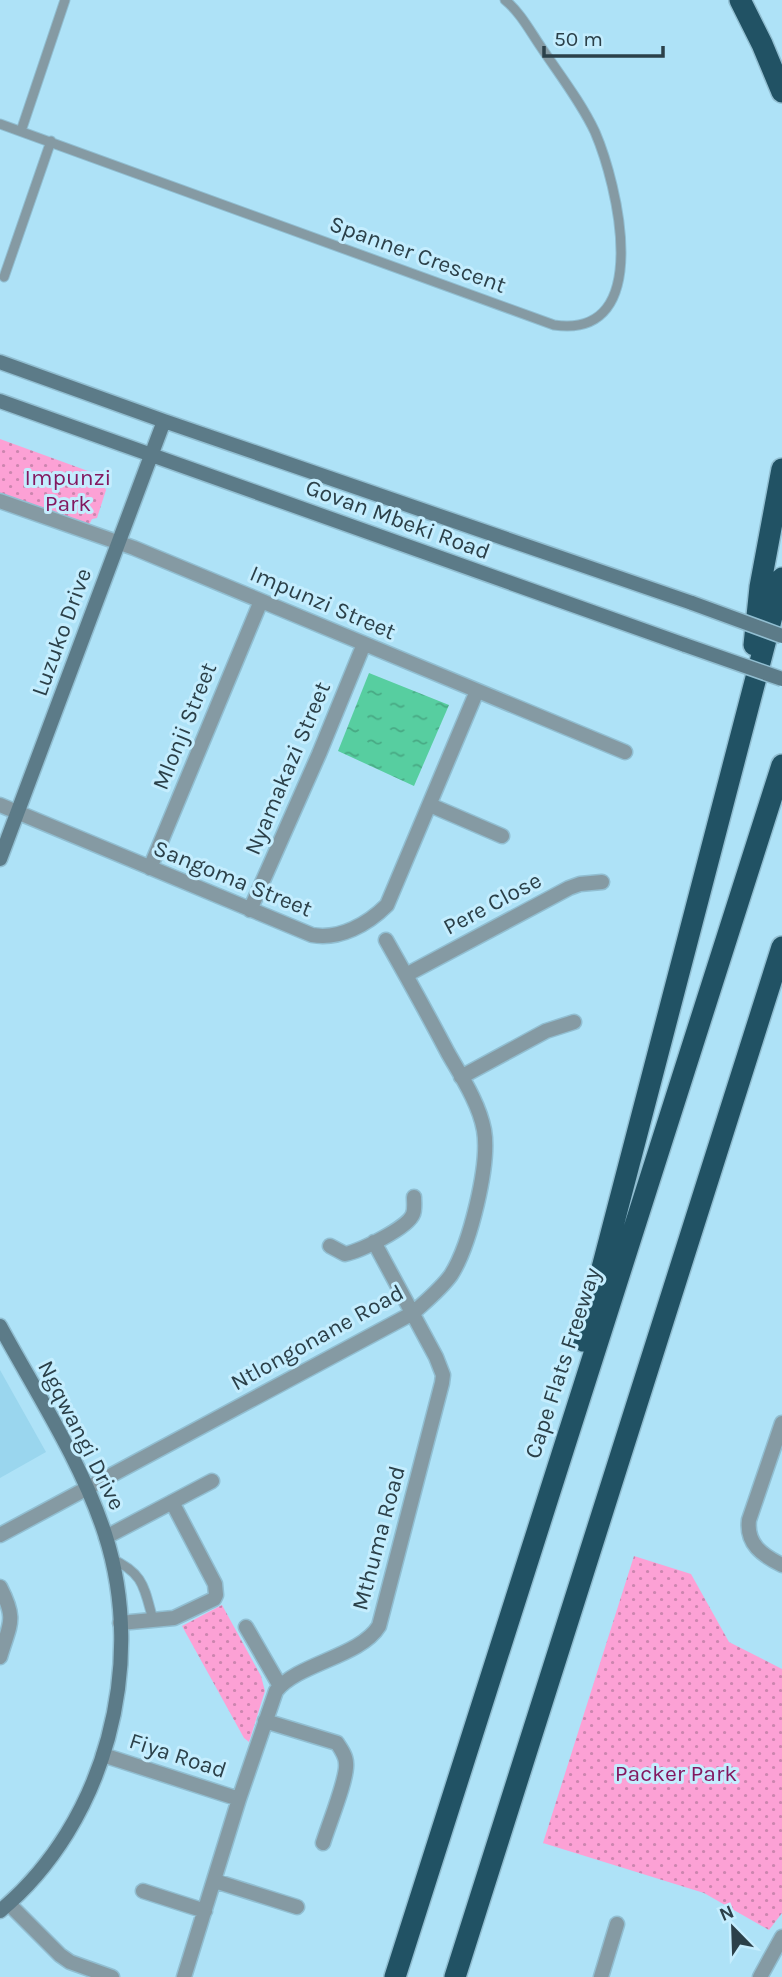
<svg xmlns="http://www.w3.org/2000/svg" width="782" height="1977" viewBox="0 0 782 1977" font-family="Karla,sans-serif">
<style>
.built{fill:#9ad6ee}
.park{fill:url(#park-dots)}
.water{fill:url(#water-ripples)}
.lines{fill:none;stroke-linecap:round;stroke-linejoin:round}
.lane-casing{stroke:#91bed1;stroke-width:11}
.street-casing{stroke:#91bed1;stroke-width:17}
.secondary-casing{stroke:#91bed1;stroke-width:17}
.highway-casing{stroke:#91bed1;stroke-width:24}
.lane{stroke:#859aa3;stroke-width:9}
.street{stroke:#859aa3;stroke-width:14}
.secondary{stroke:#5c7b88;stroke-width:14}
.highway{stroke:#215264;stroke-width:21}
.secondary-bridge-casing{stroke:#91bed1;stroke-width:17;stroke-linecap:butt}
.secondary-bridge{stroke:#5c7b88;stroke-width:14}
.labels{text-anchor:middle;stroke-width:6;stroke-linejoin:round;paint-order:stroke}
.street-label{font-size:23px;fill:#2b4049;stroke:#c4edfe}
.park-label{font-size:23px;fill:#831860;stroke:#c4edfe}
</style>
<defs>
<pattern id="park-dots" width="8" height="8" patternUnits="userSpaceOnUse" patternTransform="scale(1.75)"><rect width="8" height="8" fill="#fca1d5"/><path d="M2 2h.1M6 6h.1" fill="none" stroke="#cc85af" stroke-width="1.8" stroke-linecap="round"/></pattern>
<pattern id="water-ripples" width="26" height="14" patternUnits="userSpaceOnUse" patternTransform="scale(1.75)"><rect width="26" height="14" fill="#57cea0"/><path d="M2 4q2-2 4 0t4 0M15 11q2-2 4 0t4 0" fill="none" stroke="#48a984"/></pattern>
</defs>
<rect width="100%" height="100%" fill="#aee2f7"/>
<path class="built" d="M0,1370L46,1452L0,1478Z"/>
<path class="park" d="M0,439L99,475L106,490L97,518L92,519L89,525L0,493Z
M634,1556L691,1574L729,1642L782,1669V1913L769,1930L704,1893L543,1843Z
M222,1605L261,1676L265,1691L249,1742L244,1738L182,1626Z"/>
<path class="water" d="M369,673L449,705L414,786L338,751Z"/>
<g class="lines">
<defs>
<path id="lane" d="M0,124L554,325C656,340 617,183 595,132C581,102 559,74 541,47C530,31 520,12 505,0
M21,131L65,0
M4,277L51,141
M110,1558C144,1573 144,1587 153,1620"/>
<path id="street" d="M0,501L134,548L625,752
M0,805L312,935C340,940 368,924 387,905L477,691
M430,805L502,836
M150,868L261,601
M250,910L319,754L364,644
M406,975L569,888L580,884L602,882
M461,1077L546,1031L574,1022
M330,1246L345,1254C360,1251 408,1228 413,1214C415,1209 414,1203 414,1197
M782,1423L749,1520C746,1544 762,1555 782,1565
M0,1535L413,1313C426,1301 441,1289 451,1275C470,1245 490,1164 484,1130C479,1103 461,1076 448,1053C428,1015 407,977 386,940
M106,1537L212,1481
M0,1587C17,1620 10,1623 0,1657
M120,1623L174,1618L214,1599L216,1595L215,1584L172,1502
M246,1627L280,1686
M265,1721L337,1743C341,1749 346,1756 346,1763C348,1778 328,1826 323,1843
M103,1755L239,1799
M215,1881L297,1907
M143,1891L205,1911
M9,1904L60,1955L70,1962L112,1977
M184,1977L239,1799L276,1691C298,1663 360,1657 379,1626L442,1383L443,1375L436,1357L374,1242
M601,1977L617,1924
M760,1977L782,1937"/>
<path id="secondary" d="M0,362L164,421L692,603
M0,401L685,645
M0,859L164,421
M0,1326C37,1394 81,1461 105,1534C147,1664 106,1823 0,1911"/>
<path id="highway" d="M740,0L762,44L782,92
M754,645L760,587L782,469
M583,1341L782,578
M395,1977L782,765
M455,1977L782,947"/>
</defs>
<use href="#lane" class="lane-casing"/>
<use href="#street" class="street-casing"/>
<use href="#secondary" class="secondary-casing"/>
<use href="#highway" class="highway-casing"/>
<use href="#lane" class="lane"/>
<use href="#street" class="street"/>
<use href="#secondary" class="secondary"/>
<use href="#highway" class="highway"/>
<defs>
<path id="secondary-bridge" d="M692,603L782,636
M685,645L782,679"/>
</defs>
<use href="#secondary-bridge" class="secondary-bridge-casing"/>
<use href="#secondary-bridge" class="secondary-bridge"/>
</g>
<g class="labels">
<g class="street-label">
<text transform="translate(418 254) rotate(20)" y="8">Spanner Crescent</text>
<text transform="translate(398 519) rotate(20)" y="8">Govan Mbeki Road</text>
<text transform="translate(323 602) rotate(23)" y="8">Impunzi Street</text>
<text transform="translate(61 632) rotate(-70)" y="8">Luzuko Drive</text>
<text transform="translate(184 726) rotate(-68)" y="8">Mlonji Street</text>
<text transform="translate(287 768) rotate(-67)" y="8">Nyamakazi Street</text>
<text transform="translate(233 878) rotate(22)" y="8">Sangoma Street</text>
<text transform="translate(492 903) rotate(-28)" y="8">Pere Close</text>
<text transform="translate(317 1337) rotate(-29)" y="8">Ntlongonane Road</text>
<text transform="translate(562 1363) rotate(-72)" y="8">Cape Flats Freeway</text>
<text transform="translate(82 1435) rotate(63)" y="8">Ngqwangi Drive</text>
<text transform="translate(378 1538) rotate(-75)" y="8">Mthuma Road</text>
<text transform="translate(178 1755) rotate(18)" y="8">Fiya Road</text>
</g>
<g class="park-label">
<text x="68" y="485">Impunzi<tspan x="68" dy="26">Park</tspan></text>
<text x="676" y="1781">Packer Park</text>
</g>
</g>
<g transform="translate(733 1928) rotate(337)" stroke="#c4edfe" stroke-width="5" paint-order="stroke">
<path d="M0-5L12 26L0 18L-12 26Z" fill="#2b4049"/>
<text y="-10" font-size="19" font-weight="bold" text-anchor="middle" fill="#2b4049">N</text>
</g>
<path d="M544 46v10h119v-10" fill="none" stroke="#2b4049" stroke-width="3.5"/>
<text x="554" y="46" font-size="21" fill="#2b4049" stroke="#c4edfe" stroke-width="5" paint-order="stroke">50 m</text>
</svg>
